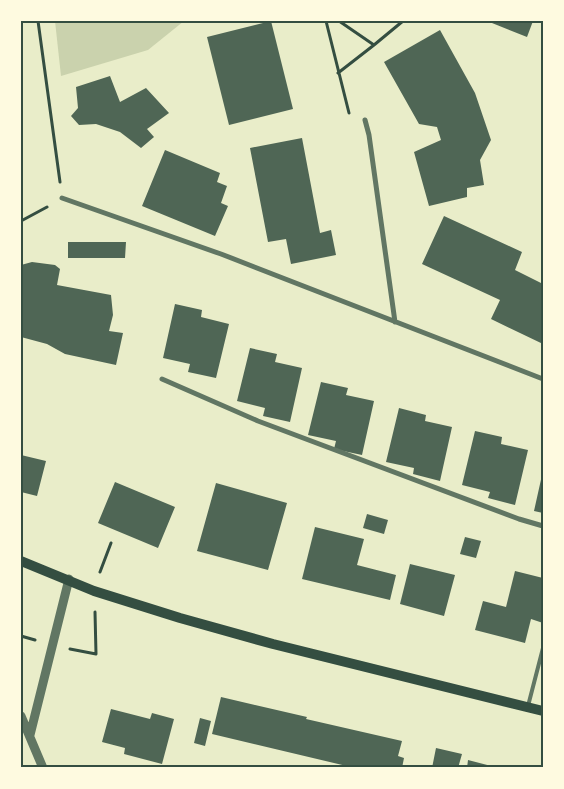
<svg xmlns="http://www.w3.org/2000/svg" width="564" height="789" viewBox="0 0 564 789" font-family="'Noto Sans',sans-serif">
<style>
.green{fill:#cad2ad}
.building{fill:#4f6655}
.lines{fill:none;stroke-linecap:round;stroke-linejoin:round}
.path{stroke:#344e41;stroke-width:3}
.service{stroke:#617663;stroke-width:4}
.minor{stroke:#617663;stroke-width:5}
.tertiary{stroke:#617663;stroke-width:9}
.secondary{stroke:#344e41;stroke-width:10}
.neatline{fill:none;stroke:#344e41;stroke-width:2}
</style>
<rect width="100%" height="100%" fill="#e9edc9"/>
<path class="green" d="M55,21H184L148,50L61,76Z"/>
<path class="building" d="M271,21L293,109L229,125L207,37Z
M487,21H533L527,37Z
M440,30L475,93L491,140L480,160L484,185L467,188V197L429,206L414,152L441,140L437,127L419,124L384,62Z
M110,76L120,102L146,88L169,113L147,129L154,137L141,148L120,132L96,124L79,125L71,116L78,108L76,87Z
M302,138L320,233L331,230L336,255L291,264L286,239L268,242L250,148Z
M165,150L220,173L217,182L227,186L221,203L228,206L215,236L142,206Z
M444,216L522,252L515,270L543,284V344L491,319L500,300L422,264Z
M68,242H126L125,258H68Z
M32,262L55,265L60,269L57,285L111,295L113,315L109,331L123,333L116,365L65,354L47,344L21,337V265Z
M175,304L202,310L201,317L229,324L216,378L188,372L190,364L163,358Z
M250,348L277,354L275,362L302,368L290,422L263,416L265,408L237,401Z
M321,382L348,388L346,395L374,401L362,455L334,449L336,441L308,435Z
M399,408L426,415L425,421L452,427L440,481L413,474L414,468L386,462Z
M475,431L502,437L501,444L528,450L515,505L488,498L490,492L462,485Z
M21,455L46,461L37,496L21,492Z
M542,475H543V513L534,511Z
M115,482L175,507L158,548L98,523Z
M216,483L287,503L268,570L197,551Z
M367,514L388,520L384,534L363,528Z
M315,527L364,539L357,565L396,575L390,600L302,579Z
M465,537L481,541L476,558L460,554Z
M410,564L455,575L444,616L400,604Z
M515,571L543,578V623L531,619L525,643L475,630L483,601L506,607Z
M221,697L307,717L306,719L402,741L398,756L404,758L402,768H362L355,766V768L212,734Z
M111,709L150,719L152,713L174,719L162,764L124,754L125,748L102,742Z
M200,718L211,721L205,746L194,743Z
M436,748L462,754L458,768H432Z
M468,760L495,767V768H467Z"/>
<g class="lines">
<path class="path" d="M38,21L60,182
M326,21L349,113
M339,21L374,45L403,21
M338,73L374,45
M21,221L47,207
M100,572L111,543
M21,636L35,640
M70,649L96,654L95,612"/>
<path class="service" d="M528,706L543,648"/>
<path class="minor" d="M365,120L369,135L395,322
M62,198L221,254L543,379
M162,379L258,421L519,519L543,526"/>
<path class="tertiary" d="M21,716L43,768
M30,735L69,579"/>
<path class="secondary" d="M21,561L94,591L180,618L273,644L543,711"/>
</g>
<rect width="564" height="789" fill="none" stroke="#fefae0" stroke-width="45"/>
<rect x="22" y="22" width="520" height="744" class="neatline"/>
</svg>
